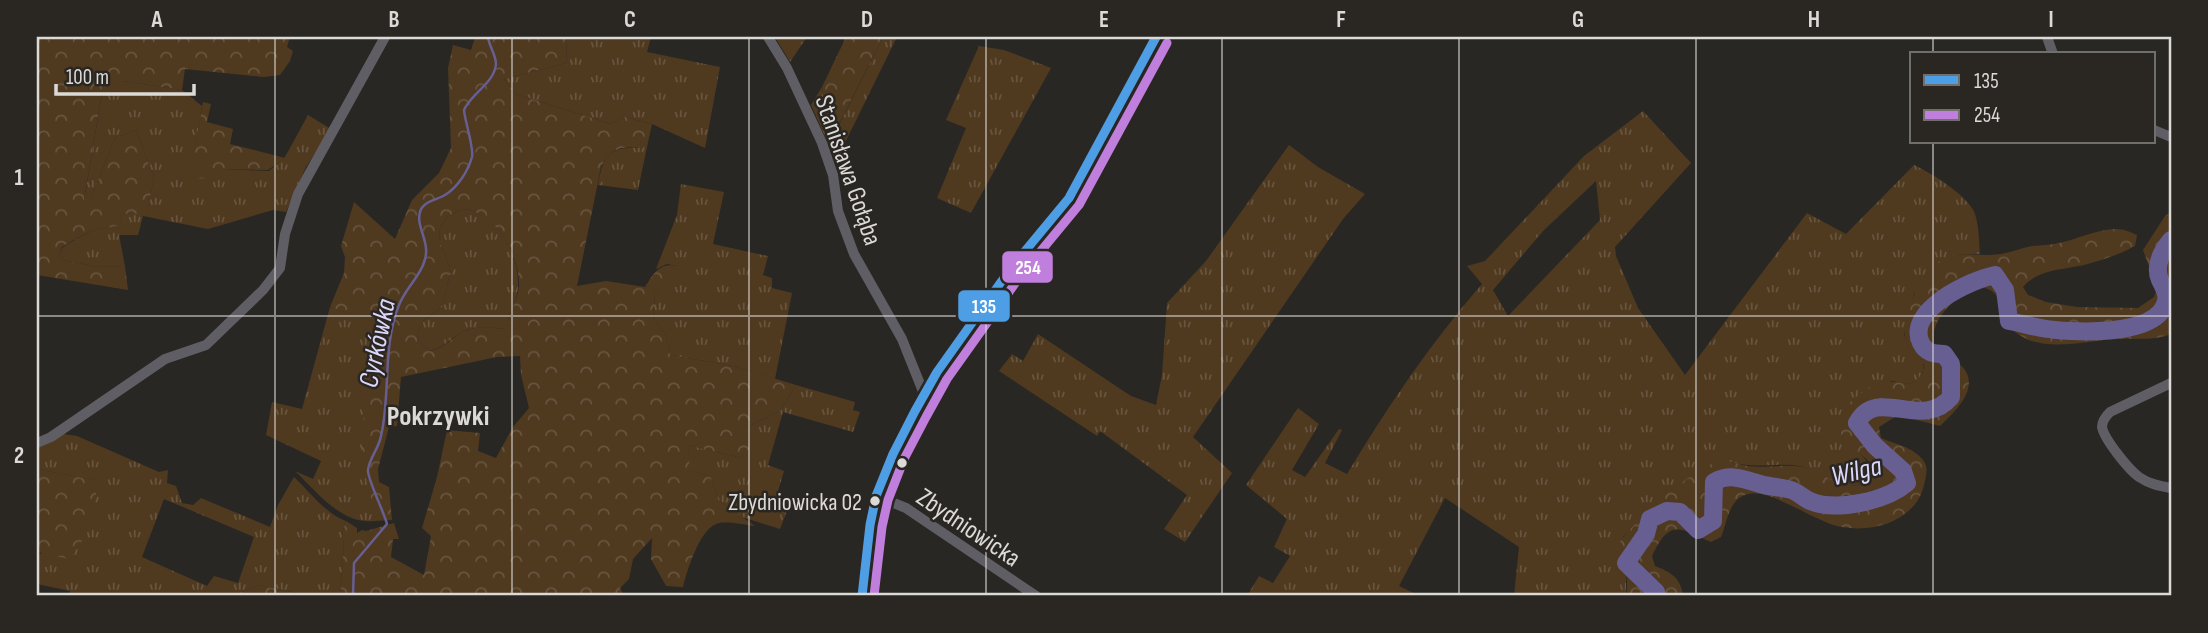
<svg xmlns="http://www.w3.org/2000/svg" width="2208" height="633" viewBox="0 0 2208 633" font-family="'Sofia Sans Condensed',sans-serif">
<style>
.grass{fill:url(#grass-tufts);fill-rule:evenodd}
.forest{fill:url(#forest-crowns);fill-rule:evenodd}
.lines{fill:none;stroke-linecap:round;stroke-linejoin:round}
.stream{stroke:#675e91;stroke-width:2.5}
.river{stroke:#675e91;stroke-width:18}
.minor{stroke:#605e65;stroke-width:10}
.bus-1-casing{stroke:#2a2723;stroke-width:14}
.bus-2-casing{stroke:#2a2723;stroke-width:14}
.bus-1{stroke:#4d9ee5;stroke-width:9}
.bus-2{stroke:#c07fdc;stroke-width:9}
.grid{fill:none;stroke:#dcdad7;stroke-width:2;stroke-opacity:0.55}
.bus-dot{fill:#dcdad7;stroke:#2a2723;stroke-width:2.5}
.labels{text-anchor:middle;stroke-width:5;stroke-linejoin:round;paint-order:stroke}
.bus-label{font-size:24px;fill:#dcdad7;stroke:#2a2723;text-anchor:end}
.street-label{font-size:26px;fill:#dcdad7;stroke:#2a2723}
.water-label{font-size:28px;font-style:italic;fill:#ddd8fb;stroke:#2a2723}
.neighbourhood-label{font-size:28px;font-weight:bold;fill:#dcdad7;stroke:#2a2723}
.line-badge{stroke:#2a2723;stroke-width:2.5}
.badge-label{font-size:19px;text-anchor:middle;font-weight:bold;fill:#fff}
.neatline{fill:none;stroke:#dcdad7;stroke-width:2.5}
.grid-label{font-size:23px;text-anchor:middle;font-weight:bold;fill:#dcdad7}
</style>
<defs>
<pattern id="grass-tufts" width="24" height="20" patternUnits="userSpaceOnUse" patternTransform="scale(1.75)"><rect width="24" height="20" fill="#4f391f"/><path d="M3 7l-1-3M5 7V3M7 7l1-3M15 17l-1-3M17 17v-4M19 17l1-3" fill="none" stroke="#68553f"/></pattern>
<pattern id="forest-crowns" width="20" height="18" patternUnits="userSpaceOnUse" patternTransform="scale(1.75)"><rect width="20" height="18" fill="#4f391f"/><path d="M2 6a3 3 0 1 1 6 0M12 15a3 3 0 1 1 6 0" fill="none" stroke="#68553f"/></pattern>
</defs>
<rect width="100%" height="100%" fill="#292724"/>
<path class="grass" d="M565,37H651L647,52L720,67L705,148L652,124L625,117L611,124L516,94L504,79L566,63L567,39Z
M775,37H807L790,62Z
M883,37H897L836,161L811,105L822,87L825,103L838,127Z
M979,46L1004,50L1051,68L971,213L937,198L966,128L946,120Z
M104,81H123L182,90L202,106L190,178L222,169L269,171L285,157L308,115L331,129L306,167L286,212L273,210L208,229L143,216L138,235H119L125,266L98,267L63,260L59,254L62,248C85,233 92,229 119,226L121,214L147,212L154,177L136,130L115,138L93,193L84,201Z
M1643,111L1691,163L1615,247L1616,256L1638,308L1685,375L1807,213L1846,234L1914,165C1930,172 1970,197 1975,214C1979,226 1979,242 1980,254L1959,255L1914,293L1904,335L1908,345L1923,360L1924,370L1919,378L1911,384L1891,381L1840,433C1849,448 1869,456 1872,473C1866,481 1860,486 1849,486C1833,486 1820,471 1804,467C1780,461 1756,470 1732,462L1641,520L1623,537L1619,565L1626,573V596H1514L1519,547L1445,498L1399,586L1420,596H1247L1259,576L1273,583L1290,556L1274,547L1287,519L1246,485L1298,408L1319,424L1292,470L1305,477L1339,429L1342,430L1325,463L1347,474C1388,406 1430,344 1482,284L1467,266L1485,261L1584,156ZM1596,181L1600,220L1508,316L1493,290L1543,231Z
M1289,145L1318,167L1365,194L1343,219L1193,437L1232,473L1185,542L1164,529L1187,495L1100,431L1097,436L999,371L1012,354L1023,361L1038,334L1131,396L1156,405L1162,375L1167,303L1206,261Z
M647,147L638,190L598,185C604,148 613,148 647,147Z
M681,184L724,192L713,244L768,256L763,275L772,278V288L792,293L775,379L733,366L670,355L667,337L653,317L655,293L677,266L667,264L656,269L677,215Z
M461,209C496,210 520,255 518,286C518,302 507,314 507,329C493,328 476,325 463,332C450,338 443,349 429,351L419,341L417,334L424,320L442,307L451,270L440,243L439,229L447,217Z
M330,307L375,322L374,521C342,525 316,491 295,471L313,479L321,461L266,435L272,402L302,409Z
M796,385L855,402L853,410L860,412L853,432L783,412L768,465L784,471L776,498L790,503L780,529L742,517L718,500L711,477L689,470L688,445L742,458L747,427L780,411Z
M63,434L77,436L159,472L168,470L167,483L176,486L182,503L193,505L201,498L270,527L278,505L294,477C310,492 326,514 346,521L342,534L344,544L340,596H312L258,585L232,596H69L70,591L37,584V552L41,554L98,481L37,469V446ZM164,499L254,537L238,583L214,576L207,586L142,557Z"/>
<path class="forest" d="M37,37H290L287,47L293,51L290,61L280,75L264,77L185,69L182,90L123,81H104L84,200L93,193L115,138L136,130L154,177L147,213L121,214L120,226C92,229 85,233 62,247L59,254L63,260L98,267L125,266L128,290L37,275Z
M475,37H565L567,39L566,63L504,79L516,94L611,124L625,117L652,124L647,147C623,148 613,144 601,167L577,286L606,281L645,287C654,273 659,262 678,266L655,293L653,317L667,337L670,355L733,366L796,385L780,411L747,427L751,447L742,458L688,445L690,470L711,477L718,500L755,526C745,525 726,520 716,524C699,531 687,571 683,587L666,586L651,559L652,538L633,559L629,579L620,588L624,596H340L344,544L342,534L346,521L357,528V533L362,530L366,531L394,523L399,539H393L391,557L424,575L431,536L422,528L437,477L447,430L480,433L478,451L496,458L513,427L529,408L521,375L520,356L497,357L401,377L397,426L389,427L378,469L379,482L389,487L392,520L374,521V510L361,459L370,328L374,322L330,307L344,273L345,257L341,246L354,202L395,239L412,200L439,173L451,148L448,68L453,45L471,50ZM461,209C495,210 520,255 519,286C518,301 507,314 507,329C494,328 480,325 468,330C453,335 445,349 429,351L419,341L417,334L424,320L442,307L451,270L440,243L439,229L447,217Z
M846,37H883L837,128L825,103L822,87Z
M203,102L211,104L207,122L233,129L230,144L285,158L268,170L223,169L218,179L189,178Z
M2171,211V334C2154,341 2136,338 2118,339C2086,340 2041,355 2014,331C2002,320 2005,293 1985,288C1967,284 1942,310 1936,325C1933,331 1934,339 1934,346C1941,352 1950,356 1957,362C1985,383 1957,410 1940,426L1898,415L1879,427L1881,438C1895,444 1913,447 1923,460C1929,467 1926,476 1924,485C1916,520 1875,533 1842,527C1815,523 1772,488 1748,494C1728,499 1728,521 1721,537L1711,542C1681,529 1670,517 1652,556L1655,566C1671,572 1681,578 1683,596H1626C1627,589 1628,579 1625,572C1619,561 1614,559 1618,545C1633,521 1694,466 1721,461C1730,460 1739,465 1748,466C1769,469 1790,462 1812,469C1825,474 1835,486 1850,486C1861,486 1866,481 1872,473C1871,471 1870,464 1869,462C1866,457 1857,453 1852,448C1832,430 1835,414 1855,398C1877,380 1884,380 1911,384C1942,362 1910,358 1905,338C1902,323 1915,289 1923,276C1928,267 1938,261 1948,258C1965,252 1983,257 2001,254C2012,252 2022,248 2032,246C2041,245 2050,245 2059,243C2078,239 2097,229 2116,229C2124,229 2130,232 2137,235L2135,246C2119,255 2102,260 2084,265C2062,270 2038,269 2023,287L2028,295L2046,302L2077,307L2138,308L2154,297L2157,288L2143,250L2165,216Z
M37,469L99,481L87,534L69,559L37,552Z
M258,585L312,596H232Z"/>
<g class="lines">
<path class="stream" d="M353,596L354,563L387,524C384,512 367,478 368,470C369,459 379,448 381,436C391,393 382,347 399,305C406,287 424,273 426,254C428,239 416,226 420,212C423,201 437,200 445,195C458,187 468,171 472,157C474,147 465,122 464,110C471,93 494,84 496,64C496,55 489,46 488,37"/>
<path class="river" d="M1657,596L1656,592L1626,563L1646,534L1650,519L1667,511L1680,512L1698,530L1713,521L1714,482C1730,473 1743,479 1760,484C1770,487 1781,487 1791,490C1798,492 1803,498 1810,501C1836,512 1886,501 1907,483L1903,471L1875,446L1857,423C1877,385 1922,432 1951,397V364L1944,354C1934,354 1926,353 1921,343C1905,310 1971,280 1995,275L2005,290L2009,321C2020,323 2030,326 2041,328C2068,333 2159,338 2166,301C2168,294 2163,286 2160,280C2154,266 2162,251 2171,240"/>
<path class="minor" d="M768,37L787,68L822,143L833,175L838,211L854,254L902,339L924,394
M2047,37L2053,54
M2154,130L2171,137
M2171,383L2110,412C2106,416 2102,421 2102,427C2104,439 2129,470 2139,477C2149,484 2160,486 2171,488
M37,443L51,437L165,359L206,345L263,290L280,268L285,234L298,194L385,37
M876,496L906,508L1036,596
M862,596L870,525L876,496L893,454L915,411L937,372L1011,268L1069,198L1156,37"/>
<defs>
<path id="bus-1" d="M862,596L870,525L876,496L893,454L915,411L937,372L1011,268L1069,198L1156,37"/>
<path id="bus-2" d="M874,596L882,527L888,500L904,459L926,417L947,379L1021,275L1079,205L1167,43"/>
</defs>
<use href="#bus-1" class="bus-1-casing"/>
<use href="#bus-2" class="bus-2-casing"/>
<use href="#bus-1" class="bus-1"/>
<use href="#bus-2" class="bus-2"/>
</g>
<path class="grid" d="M275,37V596M512,37V596M749,37V596M986,37V596M1222,37V596M1459,37V596M1696,37V596M1933,37V54M1933,142V596M37,316H2171"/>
<g class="bus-dot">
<circle cx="902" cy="463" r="6"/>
<circle cx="875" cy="501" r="6"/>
</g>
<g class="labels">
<g class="bus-label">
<text x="862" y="510">Zbydniowicka 02</text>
</g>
<g class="street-label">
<text transform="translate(849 170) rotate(71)" y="9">Stanisława Gołąba</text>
<text transform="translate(969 527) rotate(34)" y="9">Zbydniowicka</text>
</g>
<g class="water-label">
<text transform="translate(376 343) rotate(-78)" y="10">Cyrkówka</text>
<text transform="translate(1856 470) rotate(-13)" y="10">Wilga</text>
</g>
<g class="neighbourhood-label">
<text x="438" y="425">Pokrzywki</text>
</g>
</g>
<g class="line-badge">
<rect x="1001" y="250" width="53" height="34" rx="7" fill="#c07fdc"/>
<rect x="957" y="289" width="54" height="34" rx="7" fill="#4d9ee5"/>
</g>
<g class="badge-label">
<text x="1028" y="274">254</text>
<text x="984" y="313">135</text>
</g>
<rect width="2208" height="633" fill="none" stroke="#2a2723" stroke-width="77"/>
<rect x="1910" y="52" width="245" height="91" fill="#2a2723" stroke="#716f6b" stroke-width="2"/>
<rect x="1924" y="75" width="35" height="10" fill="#4d9ee5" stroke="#716f6b" stroke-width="2"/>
<text x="1974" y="88" font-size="21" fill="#dcdad7">135</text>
<rect x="1924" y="110" width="35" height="10" fill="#c07fdc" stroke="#716f6b" stroke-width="2"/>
<text x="1974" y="122" font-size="21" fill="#dcdad7">254</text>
<path d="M56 84v10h138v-10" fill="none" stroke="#dcdad7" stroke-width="3.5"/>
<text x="66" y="84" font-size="21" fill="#dcdad7" stroke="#2a2723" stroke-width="5" paint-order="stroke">100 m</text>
<rect x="38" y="38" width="2132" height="556" class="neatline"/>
<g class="grid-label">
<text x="157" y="27">A</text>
<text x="394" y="27">B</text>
<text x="630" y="27">C</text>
<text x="867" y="27">D</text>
<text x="1104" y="27">E</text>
<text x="1341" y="27">F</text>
<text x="1578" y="27">G</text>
<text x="1814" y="27">H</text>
<text x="2051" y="27">I</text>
<text x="19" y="185">1</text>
<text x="19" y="463">2</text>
</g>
</svg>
